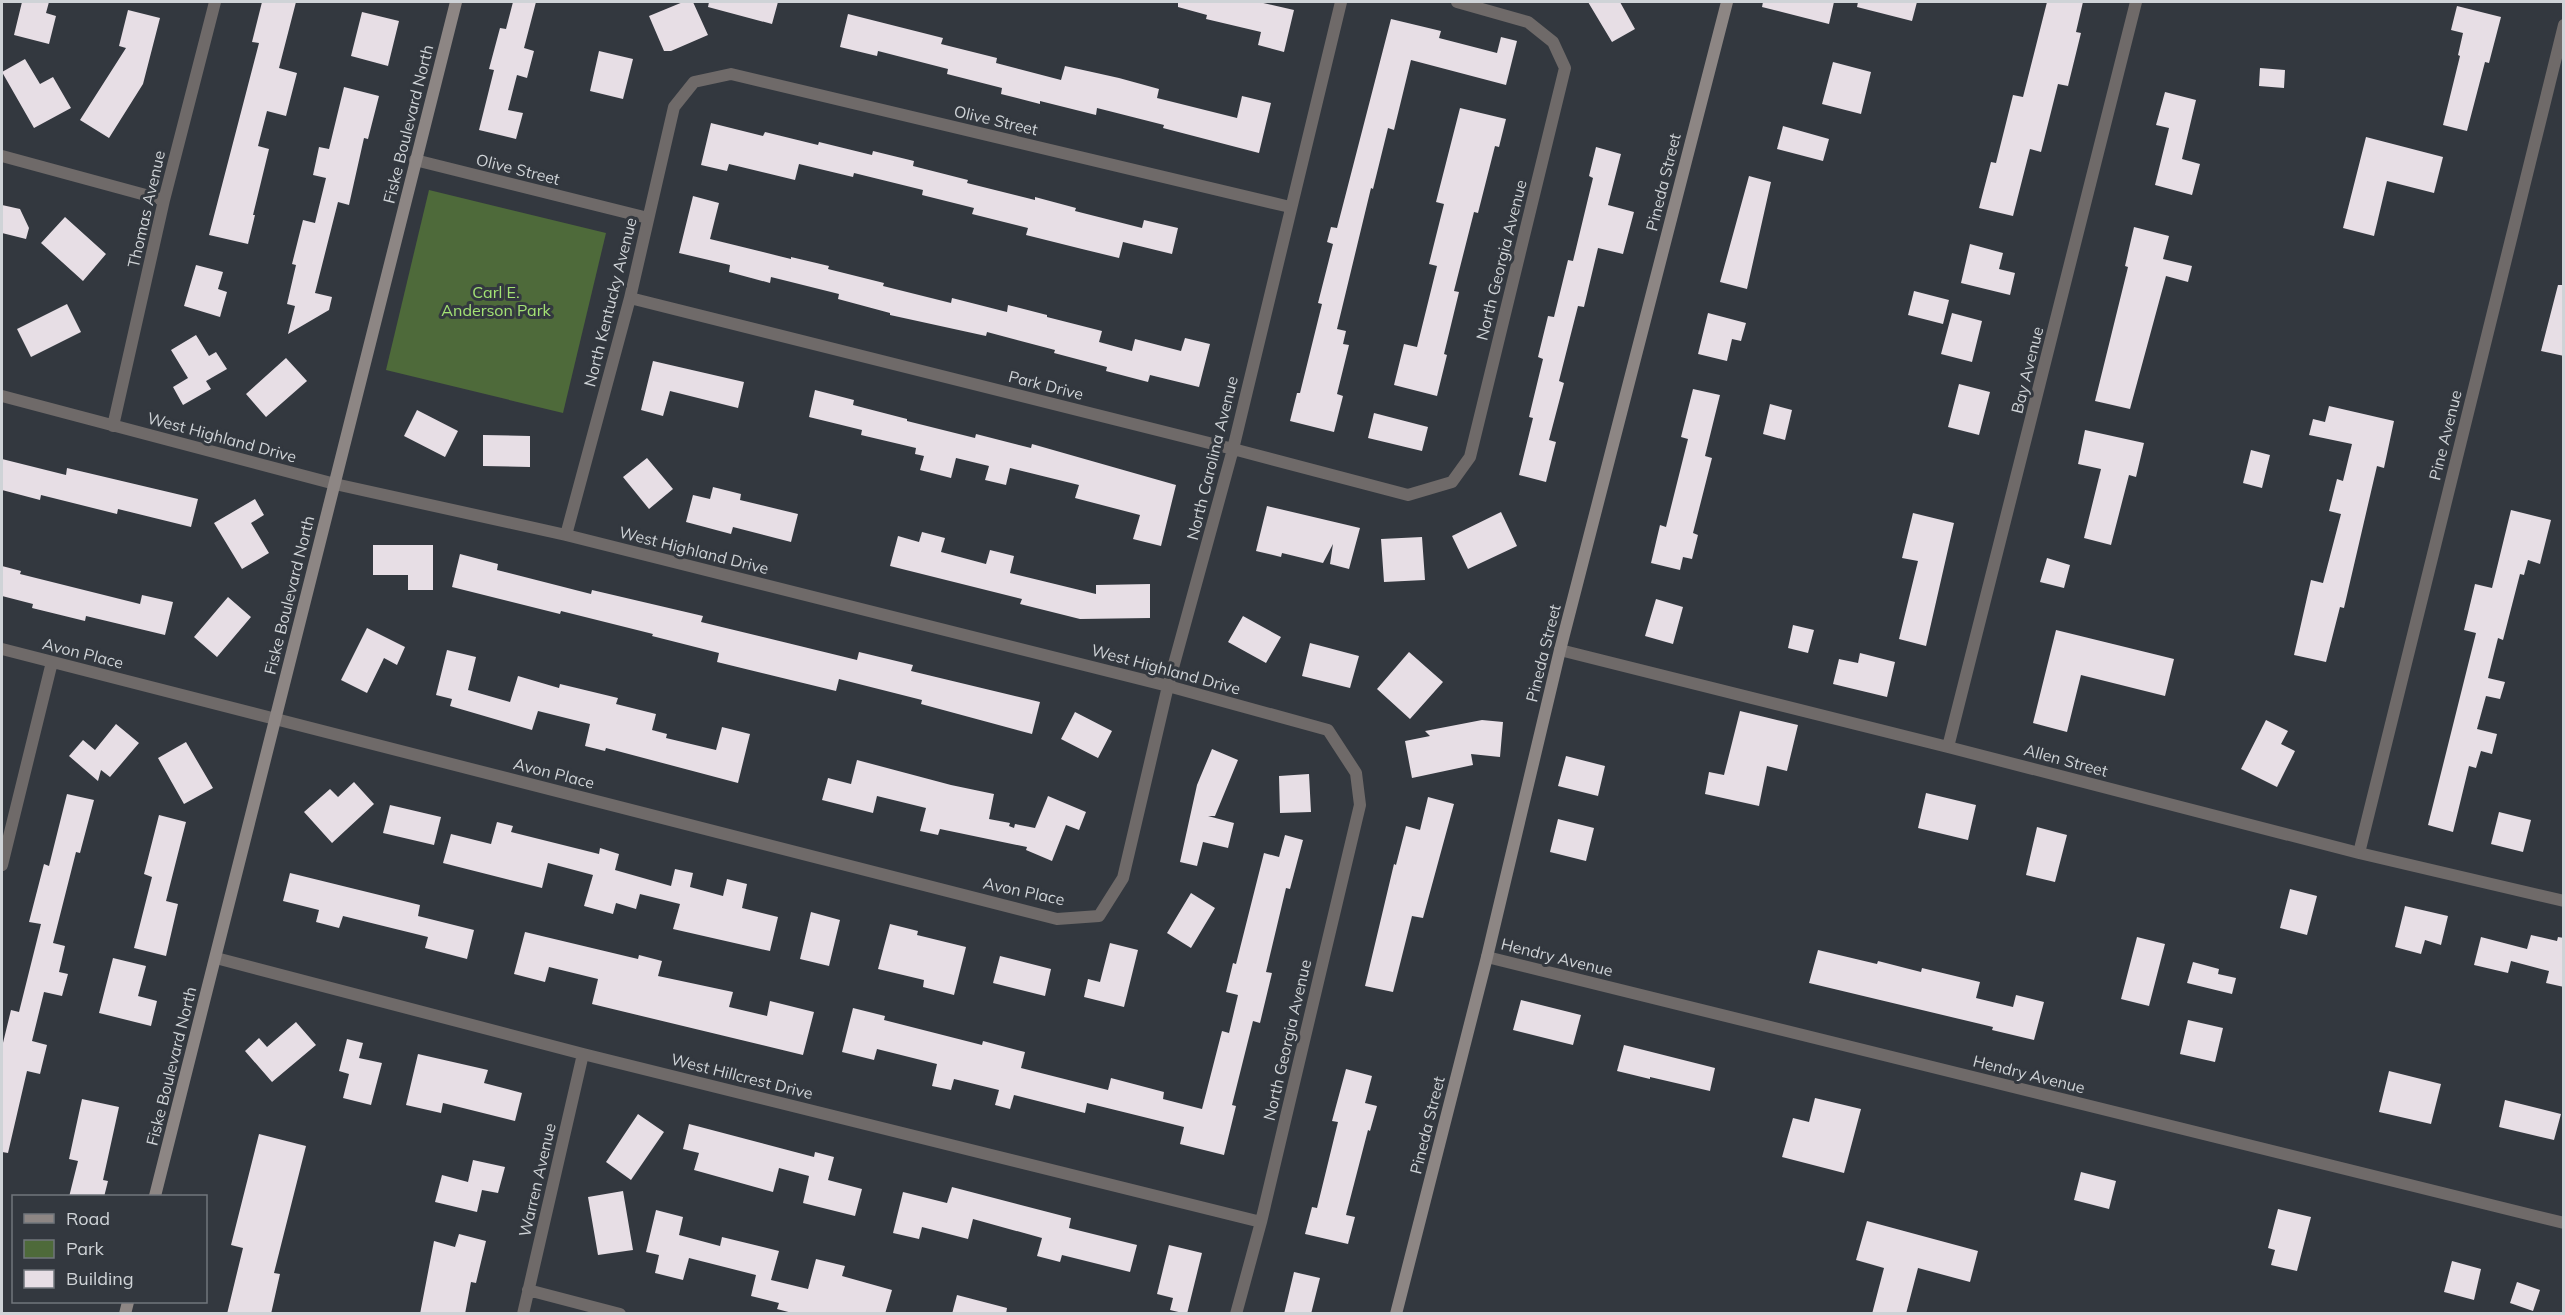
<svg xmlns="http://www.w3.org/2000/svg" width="2565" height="1315" viewBox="0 0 2565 1315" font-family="Mulish,sans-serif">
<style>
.green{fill:#4e6a3a}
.building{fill:#e7dee5}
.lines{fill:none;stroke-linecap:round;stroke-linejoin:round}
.street{stroke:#6f6a69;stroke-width:12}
.secondary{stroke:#8d8684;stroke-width:12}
.labels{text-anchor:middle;stroke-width:6;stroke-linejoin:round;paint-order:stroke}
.street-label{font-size:16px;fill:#cfd3d7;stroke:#33383f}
.park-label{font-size:16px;fill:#a3e274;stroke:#33383f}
</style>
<rect width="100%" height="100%" fill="#33383f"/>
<path class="green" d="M429,190L606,233L563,413L386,370Z"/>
<path class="building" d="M22,2H49L46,13L56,16L49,44L14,35Z
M262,2H296L279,68L297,73L286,116L267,111L258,146L269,149L253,215H255L248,244L209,235L259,43L252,42Z
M513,2H536L524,48L534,51L527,78L517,75L508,110L523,113L516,139L479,130L494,70L489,69L500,28L506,29Z
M683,2H693L708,35L671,51H664L649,16Z
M709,2H778L772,24L708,7Z
M1178,2H1259L1294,10L1284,52L1258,45L1261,32L1206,19L1207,15L1178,7Z
M1588,2H1620L1635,29L1612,42Z
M1763,2H1834L1829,24L1762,7Z
M1858,2H1917L1912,21L1857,7Z
M2047,2H2083L2076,32L2081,33L2068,86L2058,84L2041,152L2030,149L2013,216L1979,208L1991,162L1996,163L2013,95L2023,97Z
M2457,6L2501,17L2489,63L2485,62L2467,131L2443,125L2460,56L2458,55L2463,33L2451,30Z
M128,10L160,18L143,84L109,138L80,120L126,48L119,46Z
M362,12L399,21L388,66L351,56Z
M848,14L943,38L941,44L997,58L996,63L1061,80L1065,66L1119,78L1159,89L1157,98L1237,118L1242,96L1271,103L1259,153L1163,128L1164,125L1097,108L1096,115L1040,101V104L1001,94L1002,88L947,74L948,69L878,51L877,56L840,47Z
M1391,19L1441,31L1439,38L1497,53L1501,37L1517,41L1506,85L1411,60L1394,130L1388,128L1373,189L1371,188L1337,329L1346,331L1343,344L1349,345L1337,394L1343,396L1334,432L1290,421L1297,393H1300L1322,304L1318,303L1333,244L1327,242L1331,227L1337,228Z
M599,51L633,59L623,99L590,91Z
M25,59L40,84L53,77L71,108L34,128L2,72Z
M1833,62L1871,72L1861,114L1822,104Z
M2260,68L2285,70L2284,88L2259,86Z
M344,87L379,96L368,139L364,138L349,205L338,202L315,293L332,297L329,310L288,334L295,306L287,304L296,265L292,264L303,220L315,223L326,178L313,175L319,147L329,149Z
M2165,92L2196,100L2182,159L2200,164L2192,195L2155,185L2169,128L2156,125Z
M1460,108L1506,119L1499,147L1495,146L1478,213L1474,212L1454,291L1459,292L1444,354L1447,355L1437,396L1394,385L1404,344L1417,347L1437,266L1429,264L1444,204L1436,202Z
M711,123L763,136L765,132L818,145L819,142L872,155L873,151L914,161L913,166L968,180L967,183L1035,200V197L1076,208L1075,211L1142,228L1144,220L1178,228L1172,254L1123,242L1119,258L1082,249L1026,235L1028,228L972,214L974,208L922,195L923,190L854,173L853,177L799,164L795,180L729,164L727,171L701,165Z
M1783,126L1829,139L1823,161L1777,149Z
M2366,137L2443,157L2434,193L2387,181L2374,236L2343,228Z
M1596,147L1621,154L1608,205L1634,212L1623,254L1598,248L1584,307L1578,306L1559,381L1564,383L1549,440L1556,442L1546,482L1519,475L1533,418L1529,417L1543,359L1538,357L1548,316L1554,317L1568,260L1573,261L1593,178L1589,176Z
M1749,176L1771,182L1747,289L1720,282Z
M693,196L719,203L710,239L791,259V257L829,266L828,269L884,283L883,286L951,303L952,298L1007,312L1008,305L1047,315V317L1102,331L1099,342L1132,351L1135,339L1181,351L1185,338L1210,344L1199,387L1150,375L1148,382L1106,371L1107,367L1054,353L1055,350L987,332L986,336L890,315V313L838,299L839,294L771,277L770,283L729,272L730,265L679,253Z
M2,205L20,209L29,228L26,239L2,233Z
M65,217L106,254L83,281L41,243Z
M2134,227L2169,236L2163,259L2192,266L2188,282L2166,276L2130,409L2095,401L2128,267L2125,266Z
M1970,244L2003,253L1999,269L2015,273L2010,295L1961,283Z
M196,265L223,272L218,289L227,292L220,317L184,306Z
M2558,285H2564V356L2541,351Z
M1914,291L1949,300L1943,324L1908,315Z
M67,304L81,332L31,357L17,329Z
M1708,313L1746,323L1741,341L1732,339L1727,361L1698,354Z
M1952,313L1982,321L1972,362L1941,354Z
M196,335L209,356L216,352L227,369L206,381L211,389L183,405L173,387L188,378L171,350Z
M286,358L307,381L266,417L246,394Z
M653,361L744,382L738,408L670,391L663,416L641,410Z
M1959,384L1990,392L1979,435L1948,427Z
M1693,389L1720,395L1705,456L1712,458L1693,533L1698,535L1692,559L1683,557L1680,570L1651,563L1660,525L1666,527L1688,439L1681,437Z
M815,390L854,400L853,405L907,419V421L975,438L976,434L1031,448L1032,444L1176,485L1161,546L1133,539L1140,515L1075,498L1079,485L1010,468L1006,485L985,480L989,466L956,458L951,478L920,470L924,456L915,454L916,448L861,435L862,430L809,417Z
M1770,404L1792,410L1785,440L1763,434Z
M2329,406L2394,421L2384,468L2377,466L2344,608L2340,607L2326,662L2294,655L2311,580L2323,583L2341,514L2329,511L2337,479L2343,481L2352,444L2309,435L2313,419L2325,422Z
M417,410L458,431L445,457L404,436Z
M1374,413L1428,427L1422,451L1368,438Z
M2085,430L2144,443L2136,477L2129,475L2111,545L2084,538L2101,469L2078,464Z
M483,435L530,436V467L483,466Z
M2251,450L2270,455L2262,488L2243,483Z
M647,458L673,489L649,509L623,477Z
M2,459L66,475L67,468L198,499L191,527L118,509L117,514L41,495L40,500L2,490Z
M713,487L741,494L740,500L798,514L791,542L733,527L731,534L686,522L693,495L710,499Z
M255,499L264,515L251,523L269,553L242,569L214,523Z
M1267,506L1360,528L1349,569L1330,564L1333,544L1323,563L1282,553L1281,557L1256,551Z
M2511,510L2551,520L2540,564L2528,560L2524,575L2520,574L2503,640L2498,638L2488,678L2505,682L2500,699L2486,696L2477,729L2497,734L2492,754L2481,751L2476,768L2469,766L2453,832L2428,825L2476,633L2464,630L2475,584L2492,588Z
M1501,512L1517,546L1468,569L1452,536Z
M1913,513L1954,523L1926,646L1899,639L1918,561L1902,558Z
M922,532L945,538L941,552L986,564L990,550L1014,556L1010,573L1096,594V585L1150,584V618L1080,619L1020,604L1022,599L890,566L898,536L919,542Z
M1422,537L1425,580L1384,582L1381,539Z
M373,545H433V590H408V575H373Z
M460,554L498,564L497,570L591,594L592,590L703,616L701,622L857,660L859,652L913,665L911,671L1040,702L1032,734L921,704L922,700L839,679L836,691L717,662L719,653L652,636L653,634L561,611L560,614L452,587Z
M2047,558L2070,565L2064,588L2040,582Z
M2,566L21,571L20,574L140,604L142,595L173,602L165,635L86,616L85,621L32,608L33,604L2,596Z
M228,597L251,617L217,657L194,637Z
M1656,599L1683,607L1673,644L1645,636Z
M1243,616L1281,637L1266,663L1228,642Z
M1793,625L1814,630L1808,653L1788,648Z
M367,628L405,647L397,665L384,658L367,693L341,680Z
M2056,630L2174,659L2165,696L2081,675L2067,732L2033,723Z
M1310,643L1359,656L1350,688L1302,676Z
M447,650L476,657L468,690L510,702L518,676L559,688L560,684L618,698L616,704L656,714L652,730L667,734L666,738L716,750L722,727L750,734L738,783L606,748L605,751L585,746L590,724L538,711L532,730L450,706L452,699L436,695Z
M1409,652L1443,682L1410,719L1377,689Z
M1860,653L1895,662L1887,697L1833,684L1839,659L1858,663Z
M1740,711L1798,725L1787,771L1767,766L1759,806L1705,794L1709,772L1724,775Z
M1075,712L1112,731L1098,758L1061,739Z
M1482,720L1503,722L1500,757L1471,754L1473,765L1412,778L1405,741L1430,736L1425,731Z
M2266,720L2288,731L2281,744L2295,751L2277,787L2241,769Z
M116,724L139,743L110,777L101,770L98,781L69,756L83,740L95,750Z
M186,742L213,788L184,804L158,758Z
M1212,749L1238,760L1215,816H1208L1234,823L1228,848L1203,842L1197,866L1180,862L1197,785Z
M1566,756L1605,766L1598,796L1558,786Z
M857,760L951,785L994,794L989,819L1010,823L1009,826L1014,828L1015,824L1035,828L1048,796L1086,812L1079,830L1066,825L1052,861L1026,850L1027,847L940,829L938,835L920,831L926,808L877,796L873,813L822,800L828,778L851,784Z
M1309,774L1311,812L1280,813L1279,776Z
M354,782L374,804L332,843L304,812L330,789L338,797Z
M1926,793L1976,805L1968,840L1918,828Z
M67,794L94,800L80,853L76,852L53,943L65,946L59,972L68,974L62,996L44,992L32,1041L47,1045L40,1074L27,1071L8,1153L2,1152V1047L11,1010L19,1012L41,924L29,922L44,864L49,866Z
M1428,797L1454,804L1423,918L1412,916L1393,992L1365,986L1394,864L1396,865L1406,826L1420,830Z
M390,805L441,817L434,845L383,833Z
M2499,812L2531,820L2523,852L2491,844Z
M159,815L186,822L166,901L178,904L166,956L134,948L152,877L144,874Z
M1558,819L1594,828L1586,861L1550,852Z
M497,822L513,826L511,832L599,854L600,848L619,854L615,870L671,886L675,869L693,873L690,887L723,896L727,879L747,884L742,908L778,917L770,951L673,929L680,904L640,894L636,909L616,903L613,914L584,906L593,875L548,863L542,888L443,863L451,834L491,844Z
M2037,827L2067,835L2055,882L2026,875Z
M1285,835L1303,840L1290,889L1286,888L1266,972L1272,973L1260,1023L1253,1021L1232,1105L1236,1106L1224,1155L1180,1144L1184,1127L1087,1103L1085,1113L1014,1095L1010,1109L995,1105L999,1090L954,1079L951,1090L932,1086L937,1064L877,1049L874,1060L842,1052L853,1008L885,1016L884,1020L982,1045L983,1041L1025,1052L1021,1068L1108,1090L1111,1078L1164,1092L1163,1099L1202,1109L1222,1031L1229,1033L1238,995L1226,992L1233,963L1236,964L1264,853L1279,857Z
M290,873L420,905L418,916L474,930L467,959L425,948L428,937L343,916L339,928L316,922L319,910L283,901Z
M2290,889L2317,896L2307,935L2280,928Z
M1191,893L1215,908L1191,948L1167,933Z
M2405,906L2448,916L2441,945L2425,940L2421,954L2395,947Z
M811,912L840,920L829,966L800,959Z
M890,924L918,931L917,935L966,947L954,995L923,987L924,980L878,969Z
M525,932L638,959L639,955L662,961L658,976L733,992L729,1007L767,1016L770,1001L814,1012L803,1055L592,1004L598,979L549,967L545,982L514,974Z
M2531,935L2557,941L2558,937L2564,938V987L2546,983L2549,971L2511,961L2508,973L2474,965L2481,937L2527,949Z
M2137,937L2165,944L2149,1006L2121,999Z
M1110,943L1138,950L1124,1007L1084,997L1088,979L1100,982Z
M1818,950L1877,964L1878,961L1921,972L1922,968L1980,982L1976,998L2013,1007L2016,995L2044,1002L2034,1040L1992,1030L1993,1027L1809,983Z
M1000,956L1051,969L1045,996L993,983Z
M113,958L146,966L138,996L157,1001L151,1026L99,1013Z
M2193,962L2219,969L2218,974L2236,978L2232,994L2187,983Z
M1521,1000L1581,1015L1573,1045L1513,1030Z
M2188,1020L2223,1028L2215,1062L2180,1054Z
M296,1022L316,1045L272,1082L245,1051L259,1038L267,1047Z
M347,1039L363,1043L359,1058L382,1063L371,1105L343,1098L349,1074L339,1071Z
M1624,1045L1715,1068L1710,1091L1650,1077V1079L1617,1071Z
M418,1054L488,1070L484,1083L522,1093L515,1121L443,1103L441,1113L406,1105Z
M1346,1069L1372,1076L1365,1103L1377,1106L1370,1131L1368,1130L1346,1215L1355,1217L1348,1244L1305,1234L1312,1207L1317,1208L1338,1122L1332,1121Z
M2389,1071L2441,1084L2431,1124L2379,1112Z
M1815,1098L1861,1109L1844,1173L1782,1157L1793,1118L1809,1122Z
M82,1099L119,1107L103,1180L108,1181L104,1197H69L78,1161L69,1159Z
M2505,1100L2561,1114L2554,1140L2499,1127Z
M638,1114L664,1132L631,1180L606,1162Z
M689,1124L814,1157L815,1152L834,1157L828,1180L862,1189L855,1216L803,1203L809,1176L779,1168L773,1192L694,1170L699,1153L683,1149Z
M259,1134L306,1146L274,1273L280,1274L271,1314H227L243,1248L231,1245Z
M473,1160L505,1167L498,1193L482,1190L477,1212L435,1202L442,1175L468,1182Z
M2081,1172L2116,1181L2109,1209L2074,1200Z
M952,1187L1071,1218L1069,1228L1137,1245L1130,1272L1062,1255L1060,1262L1037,1256L1042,1238L973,1219L968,1239L922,1227L919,1239L893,1233L903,1192L947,1203Z
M623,1191L633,1250L598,1255L588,1197Z
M2278,1209L2311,1217L2297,1271L2271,1265L2275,1250L2268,1248Z
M656,1210L683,1217L679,1235L720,1246L722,1237L779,1251L771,1280L808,1289L816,1259L845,1266L842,1276L892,1290L885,1314H796L777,1309L779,1303L751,1296L756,1275L689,1258L683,1280L655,1273L659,1255L646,1252Z
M1867,1221L1978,1251L1970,1282L1918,1268L1906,1314H1872L1884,1268L1856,1260Z
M459,1234L486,1241L476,1283L471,1282L465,1314H420L434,1241L455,1247Z
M1169,1245L1202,1253L1187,1314L1170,1310L1173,1298L1157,1294Z
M2452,1261L2481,1269L2474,1300L2444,1292Z
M1294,1272L1320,1278L1311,1314H1284Z
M2517,1282L2540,1290L2533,1311L2510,1303Z
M957,1295L1007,1308L1006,1314H952Z"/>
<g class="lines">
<path class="street" d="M2,156L164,200
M415,160L648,218
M630,298L1233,449L1408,495L1452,482L1470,457L1565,68L1553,42L1528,22L1457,2
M2,396L335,484L566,535L1168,686L1328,730L1356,773L1360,805L1261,1222L1236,1314
M113,426L164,200L215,2
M566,535L630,298L674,107L694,82L731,74L1290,207
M2,649L1057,919L1099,916L1123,878L1168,686L1233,449L1341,2
M1560,650L1948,747L2359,853L2564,901
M1948,747L2136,2
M2359,853L2564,25
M2,865L52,662
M1487,957L2564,1223
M216,958L583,1054L1261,1222
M528,1290L620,1314
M523,1314L583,1054"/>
<path class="secondary" d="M155,1196L456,2
M125,1314L128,1302
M1396,1314L1487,957L1560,650L1727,2"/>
</g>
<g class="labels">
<g class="street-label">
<text transform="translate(996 120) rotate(13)" y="6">Olive Street</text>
<text transform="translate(408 124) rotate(-76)" y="6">Fiske Boulevard North</text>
<text transform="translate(518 169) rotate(14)" y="6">Olive Street</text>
<text transform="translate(1663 182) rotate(-76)" y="6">Pineda Street</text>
<text transform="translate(146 209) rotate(-77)" y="6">Thomas Avenue</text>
<text transform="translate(1501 260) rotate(-76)" y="6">North Georgia Avenue</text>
<text transform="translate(610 302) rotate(-76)" y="6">North Kentucky Avenue</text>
<text transform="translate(2027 370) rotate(-76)" y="6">Bay Avenue</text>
<text transform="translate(1046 385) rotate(14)" y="6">Park Drive</text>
<text transform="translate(2445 435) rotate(-76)" y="6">Pine Avenue</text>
<text transform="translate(222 437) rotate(15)" y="6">West Highland Drive</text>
<text transform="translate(1212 458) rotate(-76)" y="6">North Carolina Avenue</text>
<text transform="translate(694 550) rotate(14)" y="6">West Highland Drive</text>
<text transform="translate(289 595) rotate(-76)" y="6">Fiske Boulevard North</text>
<text transform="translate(83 653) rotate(14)" y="6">Avon Place</text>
<text transform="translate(1543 653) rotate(-76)" y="6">Pineda Street</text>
<text transform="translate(1166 669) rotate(15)" y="6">West Highland Drive</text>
<text transform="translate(2066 760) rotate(15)" y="6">Allen Street</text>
<text transform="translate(554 773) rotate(14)" y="6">Avon Place</text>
<text transform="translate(1024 891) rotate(12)" y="6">Avon Place</text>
<text transform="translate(1557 957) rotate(14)" y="6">Hendry Avenue</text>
<text transform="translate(1287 1040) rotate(-77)" y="6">North Georgia Avenue</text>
<text transform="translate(171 1066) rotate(-76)" y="6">Fiske Boulevard North</text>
<text transform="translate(2029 1074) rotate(14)" y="6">Hendry Avenue</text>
<text transform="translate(742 1076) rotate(14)" y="6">West Hillcrest Drive</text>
<text transform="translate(1427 1125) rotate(-76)" y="6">Pineda Street</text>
<text transform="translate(537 1180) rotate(-77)" y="6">Warren Avenue</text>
</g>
<g class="park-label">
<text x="496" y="298">Carl E.<tspan x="496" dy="18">Anderson Park</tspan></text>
</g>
</g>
<rect width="2565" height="1315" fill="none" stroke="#cfd3d7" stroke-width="6"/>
<rect x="12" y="1195" width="195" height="108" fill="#33383f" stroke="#71767c" stroke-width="1.5"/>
<rect x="24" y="1214" width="30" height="9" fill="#8d8684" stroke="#71767c" stroke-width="1.5"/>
<text x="66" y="1225" font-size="18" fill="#cfd3d7">Road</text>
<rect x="24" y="1240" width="30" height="18" fill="#4e6a3a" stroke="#71767c" stroke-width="1.5"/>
<text x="66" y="1255" font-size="18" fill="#cfd3d7">Park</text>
<rect x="24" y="1270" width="30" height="18" fill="#e7dee5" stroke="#71767c" stroke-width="1.5"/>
<text x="66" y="1285" font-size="18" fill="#cfd3d7">Building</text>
</svg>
